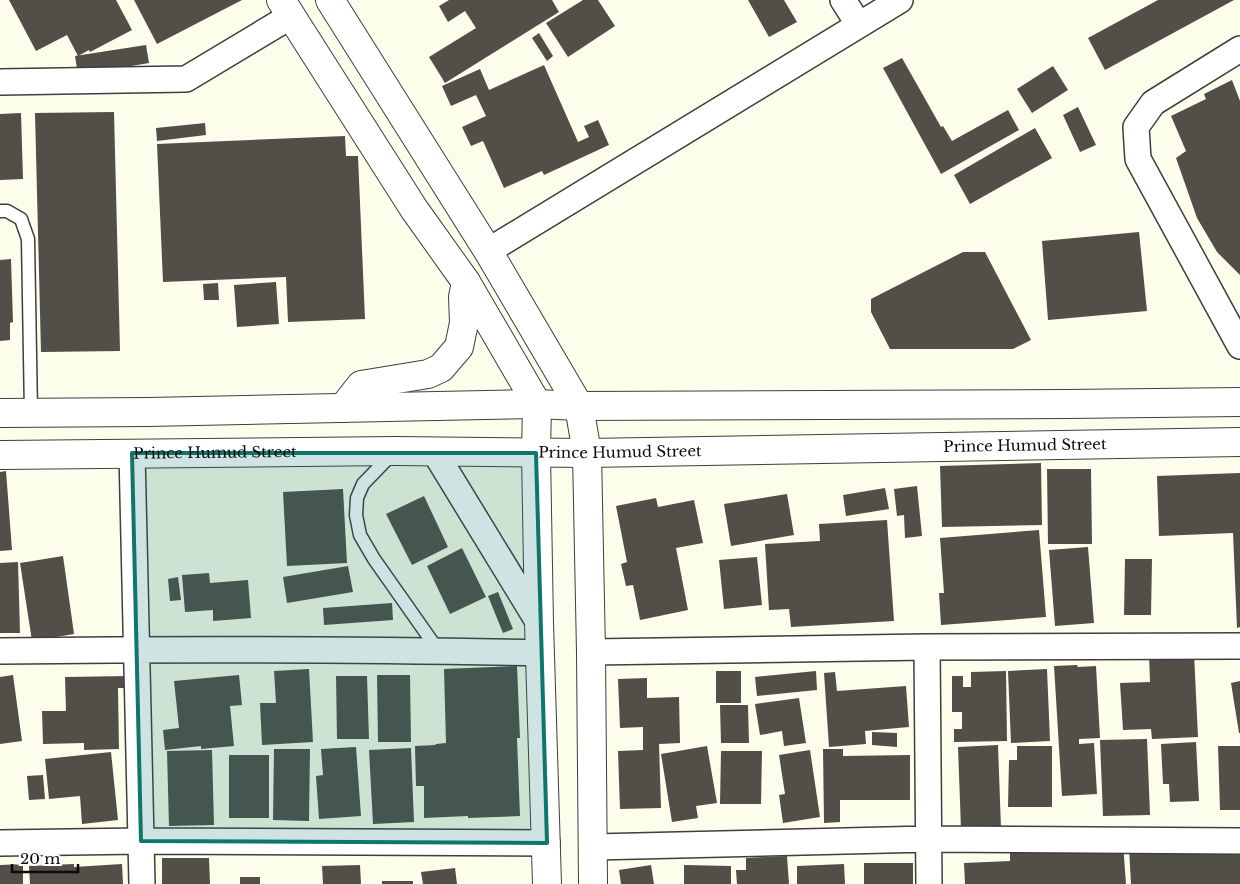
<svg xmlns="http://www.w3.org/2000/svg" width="1240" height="884" viewBox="0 0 1240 884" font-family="'Libre Baskerville',serif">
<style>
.building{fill:#524e48}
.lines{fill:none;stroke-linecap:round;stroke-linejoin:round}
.service-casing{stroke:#3e3e3e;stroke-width:15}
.minor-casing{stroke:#3e3e3e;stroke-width:28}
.tertiary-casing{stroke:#3e3e3e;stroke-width:30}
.service{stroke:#fff;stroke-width:12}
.minor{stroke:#fff;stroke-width:25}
.tertiary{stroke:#fff;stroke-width:28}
.marked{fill:#0f766e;fill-opacity:0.2;stroke:#0f766e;stroke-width:4;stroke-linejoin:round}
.labels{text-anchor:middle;stroke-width:5;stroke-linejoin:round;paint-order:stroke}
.street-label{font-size:15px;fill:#0b0b0b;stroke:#fff}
</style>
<rect width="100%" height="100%" fill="#fdfdeb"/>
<path class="building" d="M9,0H116L132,30L90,52L89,50L78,56L67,35L36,51Z
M134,0H242L157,44Z
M449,0H552L559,12L445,83L429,57L476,28L465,11L448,22L439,6Z
M583,0H598L615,26L568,57L546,23Z
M748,0H784L797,22L769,37Z
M1158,0H1234L1105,70L1088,38Z
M539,33L553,56L547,61L532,38Z
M146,45L149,63L78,75L75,56Z
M902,58L941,127L943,126L952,141L1008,110L1019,130L941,174L883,68Z
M544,65L578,142L589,137L584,126L598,120L609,145L544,175L542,171L504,188L483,141L471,146L462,127L486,116L476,95L451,106L442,86L480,69L489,90Z
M1053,66L1068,90L1032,113L1017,89Z
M1232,80L1240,101V275L1217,252L1197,218L1176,158L1186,151L1171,116L1206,99L1204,94Z
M1078,107L1096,145L1080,152L1063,115Z
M114,112L120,351L41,352L35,113Z
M21,113L23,179L0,180V114Z
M205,123L206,135L157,141L156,128Z
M1035,128L1052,158L970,204L954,175Z
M345,136L346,156H358L365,319L288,322L286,277L163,282L157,144Z
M1139,232L1147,311L1048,320L1042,241Z
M963,252H985L1031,340L1013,349H890L871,312V299Z
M11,259L13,322L10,323V340L0,341V260Z
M276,282L279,324L237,327L234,285Z
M218,283L219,300H204L203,284Z
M1041,463L1042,525L942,527L940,466Z
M1047,469H1091L1092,544H1048Z
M6,471L12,550L0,551V472Z
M1240,473V627L1237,628L1233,533L1159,536L1157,476Z
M917,486L922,536L905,538L904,515L897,516L894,489Z
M885,488L889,509L846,516L843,495Z
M343,489L347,563L287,566L283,492Z
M787,494L794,535L731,546L724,504Z
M424,496L448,547L412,565L386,514Z
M656,498L658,507L694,500L703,543L676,548L688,610L640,620L633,585L626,586L621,564L627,562L616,506Z
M887,520L894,621L791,627L789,609L769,610L765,544L820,541L819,524Z
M1039,530L1046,617L941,625L939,593H944L940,538Z
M1088,547L1094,623L1055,626L1049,550Z
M462,548L486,597L450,614L427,566Z
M63,556L74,634L32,641L20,563Z
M757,557L762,605L724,609L719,560Z
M1125,559H1152L1151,615H1124Z
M18,562L20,633H0V563Z
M348,566L353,592L287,603L283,577Z
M209,573L210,583L248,580L251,618L213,621V610L185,612L182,575Z
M178,577L181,600L170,601L168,579Z
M498,592L513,629L503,633L488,596Z
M392,603L393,620L324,625L323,608Z
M1194,653L1198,737L1152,739L1151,729L1123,730L1120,683L1150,682L1149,655Z
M1077,665L1078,667L1096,666L1100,738L1079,739V744L1094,743L1097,794L1062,796L1054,666Z
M517,666L520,738H517L520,816L468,818V816L424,818V786H416L415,746L435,745L436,744L446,743L444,669Z
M309,669L313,742L262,745L260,703H276L274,671Z
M1047,669L1050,741L1011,743L1008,671Z
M716,671H741V703H716Z
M816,671L817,690L757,696L755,677Z
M1006,671L1007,741L954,742V729H962V712H952V676H963V687H971V672Z
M835,672L837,691L906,686L909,727L865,731L866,744L829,747L824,673Z
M13,675L22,741L0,744V677Z
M239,675L242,705L230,706L234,746L201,749V746L165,750L163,730L179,728L174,681Z
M377,675H410L411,742H378Z
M129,676V688H118L119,749L84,750V743L43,744L42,711H66L65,677Z
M336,676H367L369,739H337Z
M647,678V698L679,697L680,743L659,744L661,808L620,809L618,751L643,750V727L620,728L618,679Z
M1240,681V733H1239L1231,683Z
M799,698L806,743L784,746L782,731L760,735L755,704Z
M720,705H748L749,743H721Z
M872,732L897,733V747L872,745Z
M1147,739L1150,815L1103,816L1100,740Z
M1196,742L1199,801L1170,802L1169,784H1163L1161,744Z
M998,745L1001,828L961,829L958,747Z
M707,746L717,803L696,806L698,818L672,822L661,754Z
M1017,746H1052V807H1008L1009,760H1017Z
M1218,746H1240V810H1220Z
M356,747L361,816L319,819L316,776L323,775L321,749Z
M411,748L414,822L373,824L369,750Z
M274,749H310L309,821L273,820Z
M823,749H843V756L910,755V800H840V822L824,823Z
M212,750L214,825L169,826L167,751Z
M810,750L820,817L783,823L779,795L785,794L779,755Z
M721,751H762L761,804H720Z
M111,752L118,820L82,824L80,796L49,799L45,759Z
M229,755H269V818H229Z
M43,775L45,799L29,800L27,776Z
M1123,843L1126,884H965L964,863L1010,861V849Z
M1240,843V884H1131L1129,848Z
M787,856L789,884H737L736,870H746V858Z
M162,858H209L210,884H162Z
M864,863H913V884H864Z
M23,864V884H0V865Z
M74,864V867L122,864L123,884H30L29,866Z
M844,864L845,884H797V866Z
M360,865L361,884H323L322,866Z
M651,865L654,884H621L619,870Z
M684,865L731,866V884H684Z
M455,868L457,884H423L421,872Z
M240,877H260V884H240Z
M382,881H413V884H382Z"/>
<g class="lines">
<defs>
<path id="service" d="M0,211H7L21,219L28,239L31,413
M394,452L363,484L357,498L356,515L360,535L374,559L438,650"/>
<path id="minor" d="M843,0L859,25
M1240,49L1153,103L1136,127L1138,159L1240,346
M0,82L186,79L291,16
M488,251L900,0
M434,451L539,623
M132,453L142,884
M927,647L929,884
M0,651C180,649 360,649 540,653
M591,652L927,647L1240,646
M0,843L141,841L547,843
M594,847L928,839L1240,841"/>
<g id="tertiary">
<path d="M281,0L414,209L466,282L537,404L536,453L539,623L547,884"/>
<path d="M330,0L488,251L579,406L587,453L591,652L593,884"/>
<path d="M343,408L361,385L428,374L441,368L459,347L464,323L463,297L466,282"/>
<path d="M0,413L148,412L537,404L579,406L1067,404L1240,402"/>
<path id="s1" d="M0,455L395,451L587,453L1240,442"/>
</g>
</defs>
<use href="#service" class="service-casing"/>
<use href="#minor" class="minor-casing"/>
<use href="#tertiary" class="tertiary-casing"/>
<use href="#service" class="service"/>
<use href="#minor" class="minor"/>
<use href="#tertiary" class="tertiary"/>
</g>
<path class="marked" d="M132,453H536L547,843L141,841Z"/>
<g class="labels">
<g class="street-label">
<text dy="5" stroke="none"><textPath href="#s1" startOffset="1025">Prince Humud Street</textPath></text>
<text dy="5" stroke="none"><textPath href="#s1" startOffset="215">Prince Humud Street</textPath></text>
<text dy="5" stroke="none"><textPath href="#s1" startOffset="620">Prince Humud Street</textPath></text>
</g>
</g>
<path d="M12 864v8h66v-8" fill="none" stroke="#0b0b0b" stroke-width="2.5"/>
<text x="20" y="864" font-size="15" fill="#0b0b0b" stroke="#ffffff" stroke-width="4" paint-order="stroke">20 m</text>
</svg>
